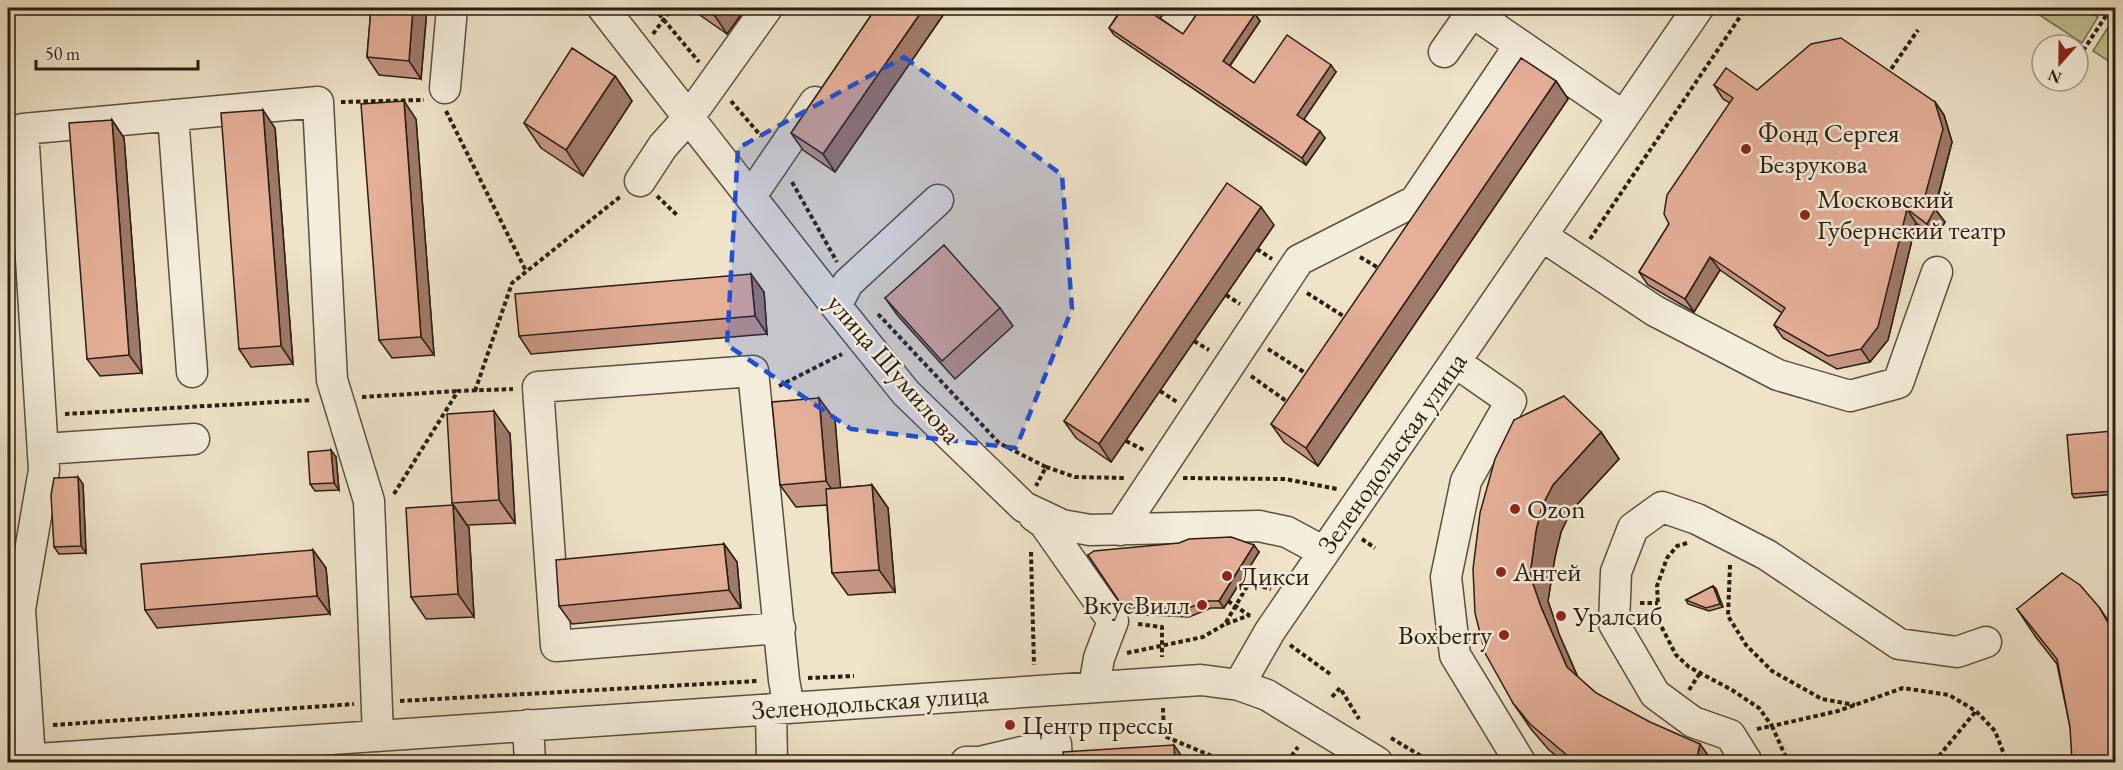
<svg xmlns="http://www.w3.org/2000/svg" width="2123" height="770" viewBox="0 0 2123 770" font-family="'EB Garamond',serif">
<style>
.grass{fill:#c1c191;stroke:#757051;stroke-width:1.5}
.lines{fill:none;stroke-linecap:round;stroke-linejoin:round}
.minor-casing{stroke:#5a4f3f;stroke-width:33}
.path{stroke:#291e11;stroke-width:4;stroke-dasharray:4.5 3;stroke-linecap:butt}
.minor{stroke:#f5eddc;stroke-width:30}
.wall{fill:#c59683;stroke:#291e11;stroke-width:1.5}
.shaded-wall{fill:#a07a6a;stroke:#291e11;stroke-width:1.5}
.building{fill:#e5af98;stroke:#291e11;stroke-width:1.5}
.marked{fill:#1d4ed8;fill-opacity:0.2;stroke:#1d4ed8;stroke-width:4.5;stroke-dasharray:12 8;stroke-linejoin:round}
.poi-dot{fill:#8f2418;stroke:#f5eddc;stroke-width:2}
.labels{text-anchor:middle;stroke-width:5;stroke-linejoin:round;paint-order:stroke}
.poi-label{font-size:27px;fill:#291e11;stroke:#f5eddc;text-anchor:start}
.street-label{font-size:27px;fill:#291e11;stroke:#f5eddc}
</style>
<rect width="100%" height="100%" fill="#efe3c9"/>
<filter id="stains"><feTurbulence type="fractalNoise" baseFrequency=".00333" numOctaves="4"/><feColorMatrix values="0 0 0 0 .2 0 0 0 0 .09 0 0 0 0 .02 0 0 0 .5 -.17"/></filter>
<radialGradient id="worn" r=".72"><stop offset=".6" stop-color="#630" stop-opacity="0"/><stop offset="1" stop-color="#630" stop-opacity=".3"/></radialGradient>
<path class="grass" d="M2029,8H2083L2098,17L2082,43Z
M2110,24L2115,27V53L2110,62L2093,51Z"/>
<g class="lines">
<defs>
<path id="minor" d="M603,8L836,306L906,393L1024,507L1062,525L1090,530L1259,526L1287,532L1324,552
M1444,52L1472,12L1610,107L1622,119
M445,88L452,8
M173,115L192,372
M640,181L663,146L689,117L767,8
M751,196L815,102
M1542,236L1655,311L1778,375L1850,396L1898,383L1937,272
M836,306L848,283L938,200
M1455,362L1511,401L1466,481L1446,577L1455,655L1520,762
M43,449L194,439
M1034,516L1044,523L1113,621L1099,658L1094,687
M1120,530L1299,260L1415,201L1519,46
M780,628L556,646L538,387L753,371L784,680L789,708
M1239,685L1270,631L1698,8
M771,709L772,762
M528,725L530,762
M30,759L20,609L44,470L23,129L318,102L332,380L369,501L378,736
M8,761L1201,680L1239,685L1267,695L1377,762
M966,762H979L1056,744L1057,762
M1747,762L1730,735L1693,722L1655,694L1614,624L1616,572L1633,528L1662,507L1697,519L1767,555L1899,644L1957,652L1986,642"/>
</defs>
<use href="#minor" class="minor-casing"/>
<path class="path" d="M654,8L699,62
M2104,8L2116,15
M653,34L672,8
M2079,57L2111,8
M1887,75L1918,30
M731,101L761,136
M341,102L424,100
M446,111L526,271
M792,182L837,262
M657,196L678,216
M1590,239L1746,8
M1257,249L1272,259
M1360,257L1382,270
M1307,293L1348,319
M1226,295L1240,304
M878,314L999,443L1046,467L1036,486
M1194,341L1209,350
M1268,349L1310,376
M1251,376L1289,403
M779,386L842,354
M475,391L512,283L621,196
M1160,391L1177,402
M362,397L458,391
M65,414L312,400
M1126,441L1144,450
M1046,467L1075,477L1125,478
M1183,478L1285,479L1337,489
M394,494L458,391L513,389
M1362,539L1375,548
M1687,543L1677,546L1667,558L1657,586L1659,622L1676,655L1689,667L1732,690L1759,708L1772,726L1838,711L1903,688L1949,695L1976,711L1995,731L2007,762
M1031,552L1034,665
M1730,565L1728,616L1746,645L1772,671L1822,699L1855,705
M1228,601L1250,616
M1640,603H1658
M1138,624L1162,627V657
M1226,624L1250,615
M1290,645L1330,674
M1127,653L1203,637L1225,624L1249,583L1271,589
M808,678L854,676
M1689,690L1700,673
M1332,697L1340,688L1359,719
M400,701L758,681
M1163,708L1164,736L1226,762
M53,725L354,704
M1757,729L1772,726L1788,762
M1391,738L1431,762
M1287,762L1298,747
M1934,762L1976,711"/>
<use href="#minor" class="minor"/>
</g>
<path class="wall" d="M371,8H427L421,79L379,75L367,57Z
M692,8H746L727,34L694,11Z
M876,8H948L835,172L803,150L791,133Z
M1121,8H1168L1160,18L1183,34L1255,14L1260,21L1230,66L1254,83L1336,72L1304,119L1325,138L1306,165L1114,35L1109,28L1122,8Z
M615,76L632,101L583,176L541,148L524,123Z
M1556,81L1568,99L1318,466L1284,442L1271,424Z
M1714,85L1757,90L1935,102L1944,115L1952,142L1935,209L1945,222L1936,237L1916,223L1888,340L1870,362L1837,369L1783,338L1774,325L1782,313L1720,270L1694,312L1648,285L1639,272L1669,224L1730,103L1723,99Z
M416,119L434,355L392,358L379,340Z
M112,120L124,138L142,373L100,376L87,359Z
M275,128L293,364L251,367L239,349Z
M1274,225L1111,462L1076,438L1064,421Z
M764,292L767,334L531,354L519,336Z
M885,298L1000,308L1013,326L955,379L898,316Z
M835,420L840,488L872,485L888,508L895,592L848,595L832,573L827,505L796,507L780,485Z
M1514,420L1601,432L1619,459L1571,511L1561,532L1555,557L1548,601L1559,634L1578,677L1596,693L1713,762H1564L1549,750L1531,729L1513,703Z
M510,434L515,523L467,525L452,503Z
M2115,435V494L2074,498L2072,494Z
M336,457L339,490L315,491L310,484Z
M83,484L86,553L59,554L54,547Z
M469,528L474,617L426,619L411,597Z
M724,544L737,562L741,608L572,624L559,606Z
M313,550L326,568L330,614L157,628L145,610Z
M1259,552L1224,608H1211L1189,617L1128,614L1088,555Z
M1713,586L1716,589L1723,607L1709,611L1688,604L1686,600Z
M2017,609L2115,631L2070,727L2057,664L2035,636Z"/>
<path class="shaded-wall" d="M413,8H427L421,79L409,61Z
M721,8H746L727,34L715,16Z
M924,8H948L835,172L823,154Z
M1158,8H1168L1158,21L1153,14Z
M1255,14L1260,21L1228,68L1223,61Z
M1331,65L1336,72L1302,122L1297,115Z
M615,76L632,101L583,176L566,150Z
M1556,81L1568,99L1318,466L1306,448Z
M404,101L416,119L434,355L421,337Z
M1935,102L1944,115L1952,142L1934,211L1935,209L1945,222L1936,237L1927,224L1924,200Z
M263,110L275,128L293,364L281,346Z
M112,120L124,138L142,373L129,355Z
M1320,131L1325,138L1306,165L1302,158Z
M1261,207L1274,225L1111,462L1099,444Z
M1907,209L1916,223L1888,340L1870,362L1861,349Z
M1710,257L1720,270L1694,312L1685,299Z
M751,274L764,292L767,334L755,316Z
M819,398L835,420L842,504L826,481Z
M494,411L510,434L515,523L499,500Z
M2113,431L2115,435V467Z
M1601,432L1619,459L1571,511L1561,532L1555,557L1548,601L1559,634L1585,694L1567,667L1541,607L1530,575L1536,531L1542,506L1553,485Z
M331,450L336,457L339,490L334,483Z
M78,477L83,484L86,553L81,546Z
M872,485L888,508L895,592L879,570Z
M453,505L469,528L474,617L458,594Z
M724,544L737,562L741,608L729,590Z
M1254,545L1259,552L1224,608L1219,601Z
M313,550L326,568L330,614L317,596Z
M1713,586L1716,589L1723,607L1720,604Z
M2099,607L2115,631V635L2112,630Z
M1700,744L1713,762H1696Z
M1174,745L1186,762H1175Z"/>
<path class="building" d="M371,8H413L409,61L367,57Z
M703,8H721L715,16Z
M876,8H924L823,154L791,133Z
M1123,8H1158L1153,14L1183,34L1201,8H1246L1255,14L1223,61L1254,83L1287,35L1331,65L1297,115L1320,131L1302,158L1109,28Z
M1841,38L1935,102L1943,129L1924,200L1935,209L1927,224L1907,209L1878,327L1861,349L1828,356L1774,325L1785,308L1710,257L1685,299L1639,272L1669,224L1664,214L1667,195L1733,98L1714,85L1726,68L1757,90L1811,44Z
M572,48L615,76L566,150L524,123Z
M1521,58L1556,81L1306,448L1271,424Z
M404,101L421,337L379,340L361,104Z
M263,110L281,346L239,349L221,113Z
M112,120L129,355L87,359L69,123Z
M1227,183L1261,207L1099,444L1064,421Z
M944,245L1000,308L942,361L885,298Z
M751,274L755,316L519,336L515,294Z
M1564,396L1601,432L1553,485L1542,506L1536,531L1530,575L1541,607L1567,667L1596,693L1650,722L1700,744L1696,762H1578L1574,761L1530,724L1513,703L1485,653L1475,613L1473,569L1480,513L1495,459L1514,420Z
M819,398L826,481L780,485L772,402Z
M494,411L499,500L452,503L447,414Z
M2113,431L2115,467V491L2072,494L2067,435Z
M331,450L334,483L310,484L308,452Z
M78,477L81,546L54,547L51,495L54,478Z
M872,485L879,570L832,573L826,489Z
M453,505L458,594L411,597L406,508Z
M1231,537L1254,545L1219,601H1206L1184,610L1123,607L1088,555L1094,551L1179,543L1189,539Z
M724,544L729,590L559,606L556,560Z
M313,550L317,596L145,610L141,564Z
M2062,573L2080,585L2099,607L2115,635V762H2072L2070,727L2057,659L2017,609Z
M1713,586L1720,604L1706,608L1686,600Z
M1174,745L1175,762H1064L1063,752Z"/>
<path class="marked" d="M904,57L1062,175L1072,309L1016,448L851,429L727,345L738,148Z"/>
<g class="poi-dot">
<circle cx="1746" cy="149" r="6"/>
<circle cx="1805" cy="215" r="6"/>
<circle cx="1515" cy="509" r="6"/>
<circle cx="1501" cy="572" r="6"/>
<circle cx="1227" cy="576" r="6"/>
<circle cx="1202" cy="605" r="6"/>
<circle cx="1561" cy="616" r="6"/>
<circle cx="1504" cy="635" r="6"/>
<circle cx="1010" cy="725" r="6"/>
</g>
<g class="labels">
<g class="poi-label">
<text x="1758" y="142">Фонд Сергея<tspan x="1758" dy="31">Безрукова</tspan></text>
<text x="1817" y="208">Московский<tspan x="1817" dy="31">Губернский театр</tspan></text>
<text x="1527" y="518">Ozon</text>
<text x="1513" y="581">Антей</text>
<text x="1239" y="585">Дикси</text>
<text x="1190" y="614" text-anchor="end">ВкусВилл</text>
<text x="1573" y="625">Уралсиб</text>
<text x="1492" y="644" text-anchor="end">Boxberry</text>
<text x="1022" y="734">Центр прессы</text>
</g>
<g class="street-label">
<text transform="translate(894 369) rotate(49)" y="9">улица Шумилова</text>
<text transform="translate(1392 453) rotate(-55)" y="9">Зеленодольская улица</text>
<text transform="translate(870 702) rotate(-4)" y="9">Зеленодольская улица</text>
</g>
</g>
<rect width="2123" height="770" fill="none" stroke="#efe3c9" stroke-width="30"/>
<rect x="9" y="9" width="2105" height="752" fill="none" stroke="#291e11" stroke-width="3"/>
<rect x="15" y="15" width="2093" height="740" fill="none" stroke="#291e11" stroke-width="1.5"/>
<g transform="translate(2060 63) rotate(201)"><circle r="28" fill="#f5eddc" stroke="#a39a8b" stroke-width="1.5"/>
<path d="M0-4.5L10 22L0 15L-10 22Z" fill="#8f2418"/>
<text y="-9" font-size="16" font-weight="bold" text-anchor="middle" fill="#291e11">N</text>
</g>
<path d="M36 60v9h162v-9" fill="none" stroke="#291e11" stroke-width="3"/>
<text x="45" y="60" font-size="18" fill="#291e11" stroke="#f5eddc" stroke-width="4.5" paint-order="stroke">50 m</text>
<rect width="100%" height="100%" filter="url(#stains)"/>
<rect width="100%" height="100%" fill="url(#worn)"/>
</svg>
